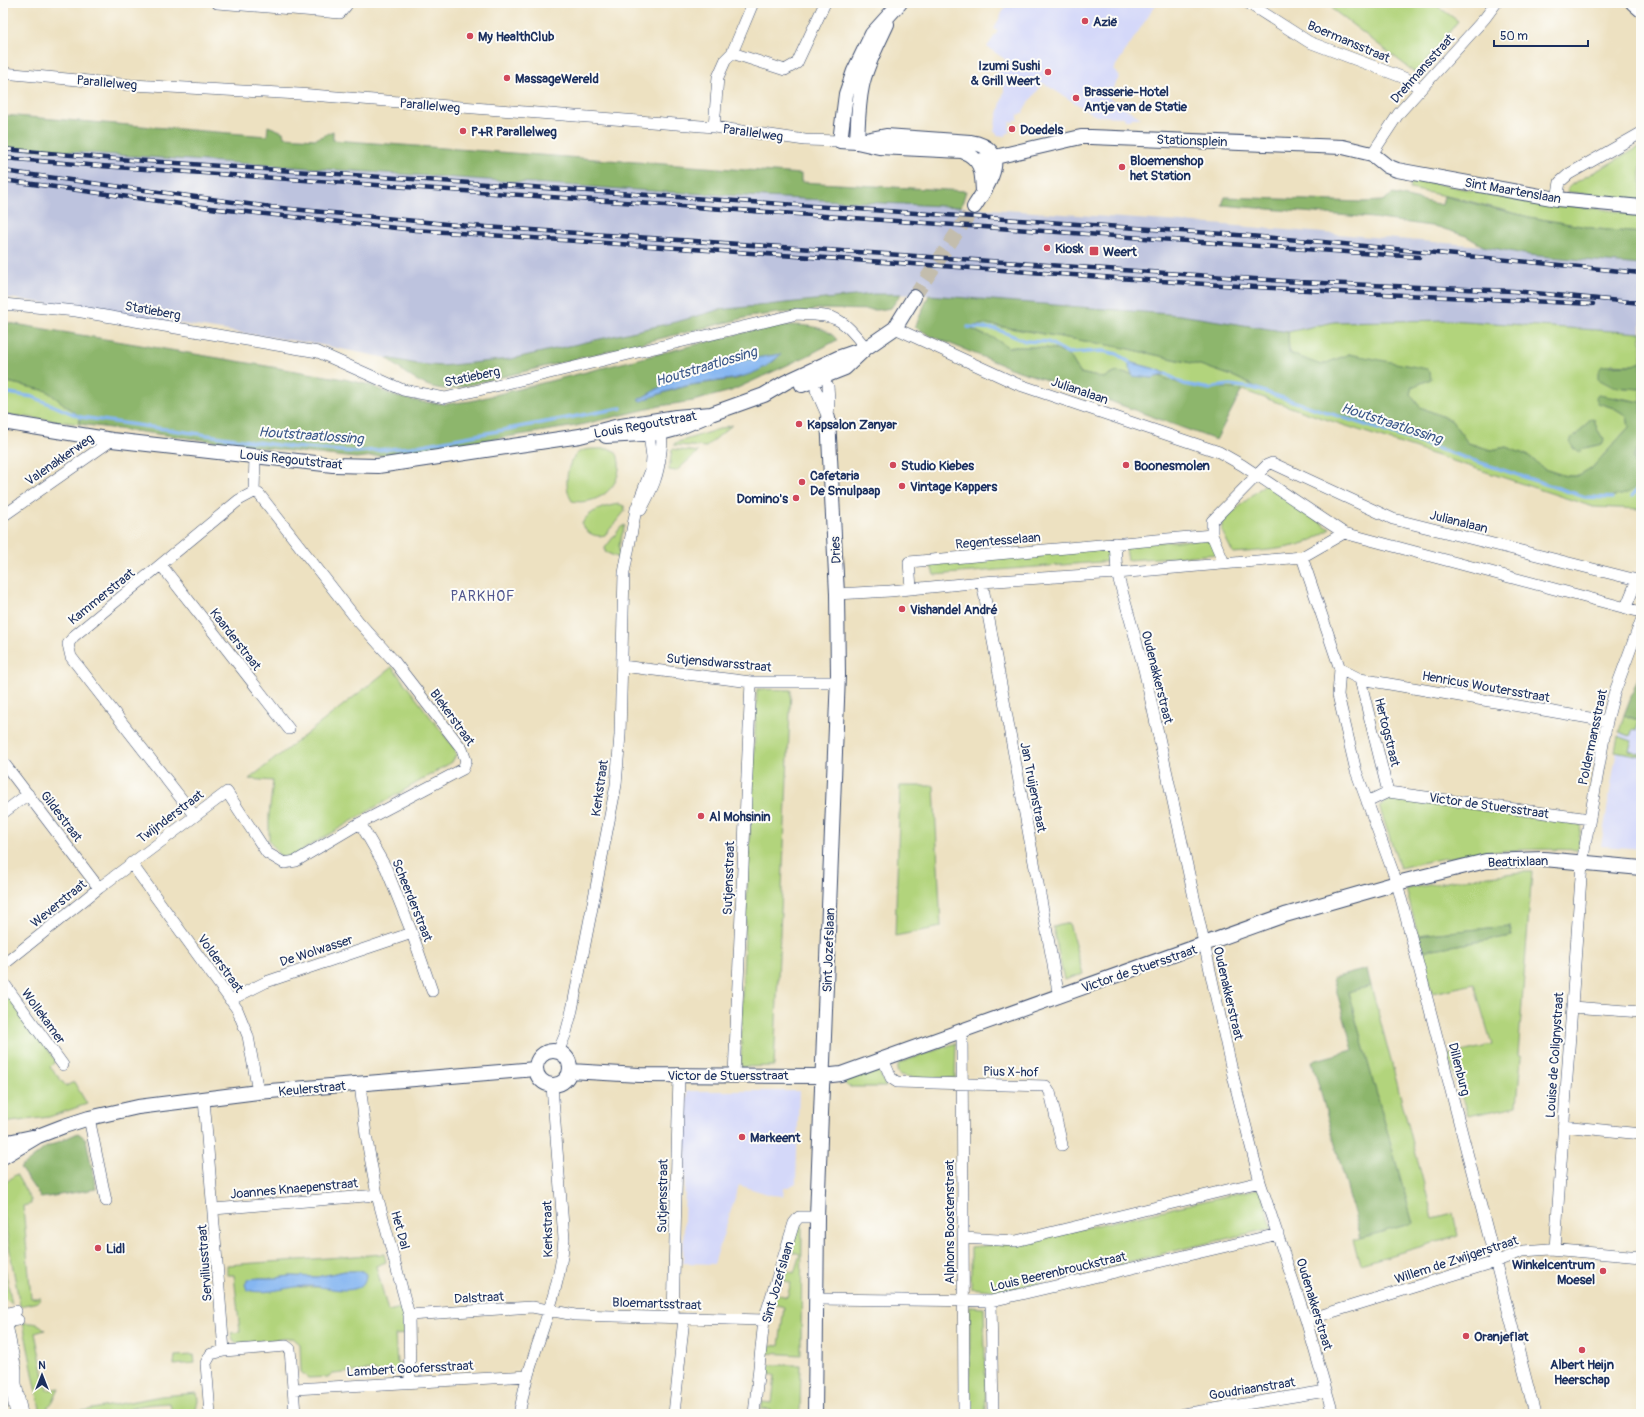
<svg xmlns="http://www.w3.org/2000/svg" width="1644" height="1417" viewBox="0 0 1644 1417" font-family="Pangolin,sans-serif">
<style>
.built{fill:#d4d8f9}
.industrial{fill:#bdc3de}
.green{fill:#b2d47c;stroke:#66826d;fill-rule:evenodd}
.forest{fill:#8db66c;stroke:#547265;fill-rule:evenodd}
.water{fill:#85b6f1;stroke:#5072a8}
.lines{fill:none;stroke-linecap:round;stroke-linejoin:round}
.stream{stroke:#85b6f1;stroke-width:3.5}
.tertiary-tunnel{stroke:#c3bdad;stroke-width:14;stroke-dasharray:14 7;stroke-linecap:butt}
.minor-casing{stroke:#3a4a6d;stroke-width:12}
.tertiary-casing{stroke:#3a4a6d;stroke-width:16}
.primary-casing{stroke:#3a4a6d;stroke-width:18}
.minor{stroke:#fff;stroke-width:11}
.tertiary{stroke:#fff;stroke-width:14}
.primary{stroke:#fff;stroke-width:17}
.rail-casing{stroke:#1b2f5e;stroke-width:4.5}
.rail{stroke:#fdfcf7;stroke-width:3;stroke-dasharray:9;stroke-linecap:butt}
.poi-dot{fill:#d1495b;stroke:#fdfcf7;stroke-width:1.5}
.labels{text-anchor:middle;stroke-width:4;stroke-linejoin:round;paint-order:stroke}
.poi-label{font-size:13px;font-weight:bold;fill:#1b2f5e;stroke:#fdfcf7;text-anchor:start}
.street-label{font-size:13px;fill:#1b2f5e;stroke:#fdfcf7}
.water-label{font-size:14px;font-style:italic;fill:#3b588a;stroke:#fdfcf7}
.neighbourhood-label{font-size:14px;letter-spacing:1px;fill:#51578e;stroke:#fdfcf7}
</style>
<rect width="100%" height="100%" fill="#fdfcf7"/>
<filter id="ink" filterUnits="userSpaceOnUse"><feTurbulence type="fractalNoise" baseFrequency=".025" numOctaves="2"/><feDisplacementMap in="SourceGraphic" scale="8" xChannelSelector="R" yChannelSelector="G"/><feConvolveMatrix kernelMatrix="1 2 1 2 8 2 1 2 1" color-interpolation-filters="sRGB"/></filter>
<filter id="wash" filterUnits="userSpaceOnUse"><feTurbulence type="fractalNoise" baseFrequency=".012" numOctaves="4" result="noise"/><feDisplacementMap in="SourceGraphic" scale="16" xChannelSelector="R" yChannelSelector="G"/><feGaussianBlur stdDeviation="0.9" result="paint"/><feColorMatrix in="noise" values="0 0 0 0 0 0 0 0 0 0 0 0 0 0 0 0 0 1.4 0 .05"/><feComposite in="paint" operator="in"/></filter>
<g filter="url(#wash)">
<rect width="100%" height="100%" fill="#ede1c1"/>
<path class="built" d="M1007,3H1157L1113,70L1120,76L1108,97L1141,118H1132L1131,120H1125L1124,117L1096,116L1043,83L1023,111L1024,113H1021V115L1018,114V120H1015L1014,122H1010L1009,133H1007L1006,136L997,135V133L994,132L996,120L997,118L1004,91V79L997,74L1006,60L987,47L998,31L994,29Z
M1641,675V849L1601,846L1619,737L1624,717Z
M687,1091H799L796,1183L787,1188H784L783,1196L771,1195L739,1185L714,1264L683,1263Z"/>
<path class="industrial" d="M3,147L667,192L961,207L1225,225L1483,246L1529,255L1641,265V333L1449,320L1334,322L1288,332L1180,315L929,295L874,294L718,310L680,321L511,359L442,366L417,364L316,344L3,297Z"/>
<path class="green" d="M1337,3H1433L1458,21L1417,74L1332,9Z
M1641,146V200L1568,192V188L1571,185Z
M1412,179L1517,199L1641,214V233L1598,229L1529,217L1461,199L1410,189Z
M1449,320L1641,333V362L1634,365L1611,364L1613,387L1641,389V402L1615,397L1598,403L1614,408L1627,416L1629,427L1591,469L1579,476H1566L1544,469L1529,456L1506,447L1491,450L1468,443L1451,420L1420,407L1410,394L1412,387L1431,379L1349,354L1321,366L1289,353L1288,332L1334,322ZM1591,418L1594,419L1597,429L1604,440L1599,445H1592L1585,448L1572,438L1579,433Z
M986,324L1125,348L1200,365L1235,377L1268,393L1584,496L1638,469C1632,459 1635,452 1641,444V509L1593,507L1313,415L1242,390L1215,387L1210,389L1184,385L1159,376L1166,374L1159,370L1130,362L1129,367L1133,376L1117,372L1103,378L1080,373L1070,356L1054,349L1035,347H1008L968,327Z
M3,381L47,391L80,417L79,424L3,414Z
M732,425L706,447L674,445L675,443Z
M610,449C618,452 618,456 619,463C621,489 595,506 572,501C563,488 566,458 581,451C589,448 602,449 610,449Z
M672,449L698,452L676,471L669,470Z
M1265,484L1330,529C1325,532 1320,536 1314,539C1294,550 1256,551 1233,553L1222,531V522Z
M619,504L624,506L625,511L605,535C595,538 586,533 582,524C587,511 606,506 619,504Z
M625,525L619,545V558L605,552V548L621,527Z
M1211,539L1220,554L1128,560L1125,544Z
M1110,546L1113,561L934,575L930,563Z
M392,667L455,749L456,755L452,762L294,855L288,857L279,855L269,841V815L273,781L249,779Z
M757,689L791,690L774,1066L741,1067L742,996Z
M1624,715L1639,721L1636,730L1633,729L1630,736L1619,732Z
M1618,736L1632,741L1629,750L1641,754V756L1615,751Z
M900,786H934L941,927L895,936Z
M1394,797L1581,825L1578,850C1517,847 1458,853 1400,868L1379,806Z
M1522,872H1532L1518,1056L1521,1057L1517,1106L1468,1116L1448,1055L1492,1045L1474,984L1432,993L1421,951L1512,936L1510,926L1418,935L1406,889L1464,879Z
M1069,923L1083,974L1064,980L1053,927Z
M1371,986L1433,1218L1453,1213L1458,1236L1360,1264L1353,1240L1413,1223L1348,992Z
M3,990L56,1061L50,1067L66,1086L74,1082L87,1104L49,1117L3,1123Z
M956,1043L955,1078H916L900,1075L897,1071L899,1063Z
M874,1069L879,1071L886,1087H850L846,1085V1080Z
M16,1174L31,1200V1204L23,1206L31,1298H41L38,1302L20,1306L3,1214V1185Z
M1261,1188L1272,1228L1017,1288L998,1291L971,1288V1247L1023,1242Z
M802,1224L801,1355L766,1353L767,1345L779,1346L784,1307L773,1304L776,1294L787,1297L791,1283L781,1279L784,1270L794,1273L800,1254L790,1251L798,1228Z
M384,1254L386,1262L376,1266L388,1311L401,1308L404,1321V1334L395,1335L397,1363H406L400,1372L380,1373L374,1370L333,1374L328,1377L308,1378L301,1372L300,1344L293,1338L237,1343L233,1340L231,1333L240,1332L234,1275H227V1265ZM345,1271H362L324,1287H300L259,1278H276L290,1276L317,1277Z
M3,1259L12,1304L3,1297Z
M970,1307L984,1308L986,1414H969Z
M23,1323C32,1323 39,1322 45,1330L35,1333L47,1390L59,1388L53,1401L43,1414H41Z
M194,1355L195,1363L174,1365L175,1356Z
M766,1365H801L800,1414H771V1410L761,1409L762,1402L772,1403L775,1375L765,1374Z
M197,1393L198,1401L195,1414H172L170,1403C153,1404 135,1404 121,1414H66L161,1396Z"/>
<path class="forest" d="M3,115L267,136L268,126L283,132L284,137L316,139L333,131V140L801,174V182L966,191L961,207L667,192L13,148L3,147Z
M1393,194L1442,205L1444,196L1529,217L1598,229L1641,233V265L1529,255L1483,246L1466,236L1438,227L1373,218L1222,205L1225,197L1362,202L1382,201Z
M874,294H901L891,308L878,310L819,309L804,312L778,313L749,317L452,389C426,391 405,374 387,358L417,364L442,366L511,359L680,321L718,310Z
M929,295L1180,315L1288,332L1289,353L1321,365L1349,354L1427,369L1430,372L1431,379L1412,387L1410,394L1420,407L1451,420L1468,443L1491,450L1506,447L1529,456L1544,469L1566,476H1579L1591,469L1629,427L1627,416L1614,408L1598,403L1596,398L1598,395L1641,402C1641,415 1643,429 1641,442C1640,447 1635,451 1634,456C1633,463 1639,469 1639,476C1638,501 1601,497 1584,496L1268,393L1235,377L1200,365L1125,348L986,324L968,327L981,334L992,337L1008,347H1035L1054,349L1070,356L1080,373L1103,378L1117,372L1152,378L1159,376L1184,385L1210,389L1215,387L1242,390L1216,440L1107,400L1010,368L931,336L915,327Z
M3,322L344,379L370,385L397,397L422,402L446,404L471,401L562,378L762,328C783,325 823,320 837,340L807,356L731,391L693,401L660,406L576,426L412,452L356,458L290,451L79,424L80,417L47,391L3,381ZM780,355L774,361L737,379L691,385L638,400L679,377L708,366Z
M1641,362V389L1613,387L1598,379V372L1602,366L1634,365Z
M1591,418L1594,419L1597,429L1604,440L1603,444L1585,448L1579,452L1573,448L1570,442L1572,438L1579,433Z
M1641,670V721L1624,715Z
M1509,926L1512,936L1421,951L1418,935Z
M1367,969L1371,986L1348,992L1413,1223L1361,1238L1312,1061L1353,1050L1333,978Z
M78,1133L86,1139L96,1189L41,1198L20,1168L45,1148Z"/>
<path class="water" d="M781,354C753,382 726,378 691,385C673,388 657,395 641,401L638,400L679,377L708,366Z
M1129,362L1159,370L1166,374L1152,378L1133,376L1129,367Z
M345,1271H362L366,1274C366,1282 362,1287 354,1289C340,1292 325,1287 311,1286C289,1285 268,1296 247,1290L245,1284L249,1279L259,1278H276L290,1276L317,1277Z"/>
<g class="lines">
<path class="stream" d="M968,327L996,329L1025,341L1048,342L1068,353L1103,351L1117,354L1129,362
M1166,374L1184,384L1210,389L1215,387L1230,385L1253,388L1585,497L1612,498
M3,392L33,397L80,417L291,447L356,452L412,447L621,408
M1641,468V474
M1632,496L1640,485L1641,479"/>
</g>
</g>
<g filter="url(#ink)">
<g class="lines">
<path class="tertiary-tunnel" d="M914,297L974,207"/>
<defs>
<path id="minor" d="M217,3L340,13L346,6L347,3
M1248,3L1309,42L1407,79L1420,89
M732,53L785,70L797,63L825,3
M3,73L132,85L299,94L714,127L805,140L840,141
M714,127L718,77L726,59L732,53L735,46L753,3
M1372,154L1399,113L1485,18L1496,3
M1557,199L1560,182L1569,174L1641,133
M3,304L76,311L318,352L403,390L445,398L797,314C838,316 839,315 866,348
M895,328L1017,384L1219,452L1242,465L1344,533L1641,612
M828,386L829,400L828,418
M816,390L827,415
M641,510C653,487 658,478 661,451C662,442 663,435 657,427
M3,516L112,440
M1212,535L1224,563
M1115,543L1117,573L1144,669L1234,1080L1260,1182L1306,1320L1333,1414
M1302,557L1340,669L1338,695L1356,771L1397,883L1535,1414
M161,565L289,729
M982,582L1059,997
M911,588L909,562L1212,535V521L1267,465L1272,463L1393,519L1637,580L1626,607
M837,594L890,591L982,582L1117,573L1302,557L1344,533
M622,666L751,682H838
M1340,669L1360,679L1607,721
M1360,679L1388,792L1367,802
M3,762L99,888
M1388,792L1590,819
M3,813L28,794
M194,815L71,657L68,644L74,636L239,500L254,492L255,456
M360,823L386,868L412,933L432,991
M131,863L237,1009L248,1036L258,1092
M3,965L99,888L227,792L267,853L284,863L296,861L360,823L463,769L466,761L462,749L394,661L358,621L259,494L254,492
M3,982L63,1065
M230,1000L266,982L412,933
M1572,1007L1641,1012
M962,1030L964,1414
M558,1052L566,1033L572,1010L616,785L620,735L624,573L636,509L651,470L652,457L649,434L651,426
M883,1059L891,1078L897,1082L1046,1086L1050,1092L1062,1145
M734,1075L751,682
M360,1084L366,1135L377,1195L409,1315L410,1382
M204,1099L224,1351L211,1354L206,1363L210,1414
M89,1118L106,1201
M1563,1126L1641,1134
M214,1209L377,1195
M963,1238L1016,1241L1260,1182
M1555,1249L1582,863L1607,721L1614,694L1641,621
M816,1299L991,1301L1278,1234
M991,1301L993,1414
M3,1314L16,1311
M409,1315L532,1307L575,1315L764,1320
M673,1318L679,1075
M1306,1320L1495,1262L1523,1251L1550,1249L1641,1257
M3,1322L18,1320
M224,1351L286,1346L290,1349L295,1414
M294,1389L528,1376
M519,1414C522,1401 524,1388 528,1375C542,1327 560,1289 564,1239L552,1086
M674,1414L684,1318
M754,1414L764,1320L794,1223L799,1217H817
M1183,1414L1326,1391"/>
<path id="tertiary" d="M900,3L872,34L854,71L846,94L840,141L857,142L879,147L962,151C983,159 982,173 983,192
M1633,3L1641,10
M860,141L886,136L970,142C1013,149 989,184 974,207
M857,142C858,123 858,105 862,86C866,65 878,44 887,24
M978,161L1081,137H1091L1343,147L1372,154L1387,166L1397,170L1557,199L1641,207
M802,385L845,368L866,348L895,328L914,297
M3,422L112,440L333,465L378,466L580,436L615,427L676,417L711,414
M606,436L661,433L676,429L711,414L764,395L786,382L840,357L866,348
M536 1068a17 17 0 1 1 34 0a17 17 0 1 1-34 0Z
M570,1071L639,1075L823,1076L841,1074L1285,915L1397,883L1486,861L1544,859L1641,868
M3,1143L32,1137
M3,1157L38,1136L64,1126L89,1118L138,1107L258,1092L535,1069
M815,1414L817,1217L838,675L837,594L828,418"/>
<path id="primary" d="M3,1320L13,1370V1384L19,1414"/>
</defs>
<use href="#minor" class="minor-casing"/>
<use href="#tertiary" class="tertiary-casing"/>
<use href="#primary" class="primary-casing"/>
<use href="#minor" class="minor"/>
<use href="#tertiary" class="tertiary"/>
<use href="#primary" class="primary"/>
<defs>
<path id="rail" d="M3,149L117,159L1225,234L1323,242L1641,273
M3,158L101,166L1419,257
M3,171L271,207L457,225L1299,282L1513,291L1641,303
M3,180L218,209L415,230L1205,284L1340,292L1593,304"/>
</defs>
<use href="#rail" class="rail-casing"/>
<use href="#rail" class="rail"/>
</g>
</g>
<g class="poi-dot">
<circle cx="1085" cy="21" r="4"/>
<circle cx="470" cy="36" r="4"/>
<circle cx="1048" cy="72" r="4"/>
<circle cx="507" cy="78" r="4"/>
<circle cx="1076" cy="98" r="4"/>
<circle cx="1012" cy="129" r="4"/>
<circle cx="463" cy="131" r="4"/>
<circle cx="1122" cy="167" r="4"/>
<circle cx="1047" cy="248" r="4"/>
<rect x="1089" y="246" width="10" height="10" rx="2"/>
<circle cx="799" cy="424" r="4"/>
<circle cx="893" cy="465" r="4"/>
<circle cx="1126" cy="465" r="4"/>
<circle cx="802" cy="482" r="4"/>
<circle cx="902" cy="486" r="4"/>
<circle cx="796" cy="498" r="4"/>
<circle cx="902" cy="609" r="4"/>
<circle cx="701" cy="816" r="4"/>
<circle cx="742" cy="1137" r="4"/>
<circle cx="98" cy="1248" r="4"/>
<circle cx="1603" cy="1271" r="4"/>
<circle cx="1466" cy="1336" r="4"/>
<circle cx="1582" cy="1350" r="4"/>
</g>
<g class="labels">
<g class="poi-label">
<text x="1093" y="26">Azië</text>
<text x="478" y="41">My HealthClub</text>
<text x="1040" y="70" text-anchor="end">Izumi Sushi<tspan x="1040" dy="15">&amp; Grill Weert</tspan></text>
<text x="515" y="83">MassageWereld</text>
<text x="1084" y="96">Brasserie-Hotel<tspan x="1084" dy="15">Antje van de Statie</tspan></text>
<text x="1020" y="134">Doedels</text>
<text x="471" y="136">P+R Parallelweg</text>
<text x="1130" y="165">Bloemenshop<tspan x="1130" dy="15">het Station</tspan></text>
<text x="1055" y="253">Kiosk</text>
<text x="1103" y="256">Weert</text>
<text x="807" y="429">Kapsalon Zanyar</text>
<text x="901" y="470">Studio Kiebes</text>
<text x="1134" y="470">Boonesmolen</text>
<text x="810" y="480">Cafetaria<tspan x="810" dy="15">De Smulpaap</tspan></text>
<text x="910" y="491">Vintage Kappers</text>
<text x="788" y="503" text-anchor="end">Domino's</text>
<text x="910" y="614">Vishandel André</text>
<text x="709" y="821">Al Mohsinin</text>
<text x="750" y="1142">Markeent</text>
<text x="106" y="1253">Lidl</text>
<text x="1595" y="1269" text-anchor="end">Winkelcentrum<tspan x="1595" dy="15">Moesel</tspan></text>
<text x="1474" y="1341">Oranjeflat</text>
<text x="1582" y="1369" text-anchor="middle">Albert Heijn<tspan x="1582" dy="15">Heerschap</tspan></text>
</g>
<g class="street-label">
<text transform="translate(1349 41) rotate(23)" y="5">Boermansstraat</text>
<text transform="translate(1422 68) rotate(-48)" y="5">Drehmansstraat</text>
<text transform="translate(107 82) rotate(5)" y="5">Parallelweg</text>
<text transform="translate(430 105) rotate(5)" y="5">Parallelweg</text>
<text transform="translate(753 132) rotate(8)" y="5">Parallelweg</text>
<text transform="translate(1192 140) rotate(2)" y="5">Stationsplein</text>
<text transform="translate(1513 190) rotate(10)" y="5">Sint Maartenslaan</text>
<text transform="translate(153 310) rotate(10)" y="5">Statieberg</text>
<text transform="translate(472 376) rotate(-12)" y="5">Statieberg</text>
<text transform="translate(1080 390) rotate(19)" y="5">Julianalaan</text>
<text transform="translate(645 424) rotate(-10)" y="5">Louis Regoutstraat</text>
<text transform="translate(59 459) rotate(-35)" y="5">Valenakkerweg</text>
<text transform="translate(291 459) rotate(6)" y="5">Louis Regoutstraat</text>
<text transform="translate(1459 521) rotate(14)" y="5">Julianalaan</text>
<text transform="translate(998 540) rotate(-5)" y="5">Regentesselaan</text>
<text transform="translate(835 550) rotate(-93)" y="5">Dries</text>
<text transform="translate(101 596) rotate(-39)" y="5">Kammerstraat</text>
<text transform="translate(236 639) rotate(52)" y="5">Kaarderstraat</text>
<text transform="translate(719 662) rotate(5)" y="5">Sutjensdwarsstraat</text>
<text transform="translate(1158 677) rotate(76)" y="5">Oudenakkerstraat</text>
<text transform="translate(1486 686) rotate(10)" y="5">Henricus Woutersstraat</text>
<text transform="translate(453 717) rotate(54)" y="5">Blekerstraat</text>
<text transform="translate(1388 732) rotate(76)" y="5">Hertogstraat</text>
<text transform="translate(1592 737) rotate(-78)" y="5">Poldermansstraat</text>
<text transform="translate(1034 787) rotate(79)" y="5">Jan Truijenstraat</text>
<text transform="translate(599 788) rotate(-82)" y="5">Kerkstraat</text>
<text transform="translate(1489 805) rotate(8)" y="5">Victor de Stuersstraat</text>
<text transform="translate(62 816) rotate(53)" y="5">Gildestraat</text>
<text transform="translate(170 816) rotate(-37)" y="5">Twijnderstraat</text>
<text transform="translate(1518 861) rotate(-2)" y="5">Beatrixlaan</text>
<text transform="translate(728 878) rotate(-88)" y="5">Sutjensstraat</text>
<text transform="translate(413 900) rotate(68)" y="5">Scheerderstraat</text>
<text transform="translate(58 903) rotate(-39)" y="5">Weverstraat</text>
<text transform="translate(316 950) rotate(-18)" y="5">De Wolwasser</text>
<text transform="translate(828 950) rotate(-88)" y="5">Sint Jozefslaan</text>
<text transform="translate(221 963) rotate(54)" y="5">Volderstraat</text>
<text transform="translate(1139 968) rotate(-19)" y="5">Victor de Stuersstraat</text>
<text transform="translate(1229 993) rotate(77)" y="5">Oudenakkerstraat</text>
<text transform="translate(44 1016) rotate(54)" y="5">Wollekamer</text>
<text transform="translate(1554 1055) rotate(-86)" y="5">Louise de Colignystraat</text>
<text transform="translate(1460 1069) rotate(76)" y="5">Dillenburg</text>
<text transform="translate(1011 1071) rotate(1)" y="5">Pius X-hof</text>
<text x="728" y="1080">Victor de Stuersstraat</text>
<text transform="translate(312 1088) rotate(-5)" y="5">Keulerstraat</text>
<text transform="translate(294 1188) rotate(-5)" y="5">Joannes Knaepenstraat</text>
<text transform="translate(662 1196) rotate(-89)" y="5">Sutjensstraat</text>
<text transform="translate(949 1222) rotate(-90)" y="5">Alphons Boostenstraat</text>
<text transform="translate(547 1229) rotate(-91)" y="5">Kerkstraat</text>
<text transform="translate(401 1230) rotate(75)" y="5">Het Dal</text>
<text transform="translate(1456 1259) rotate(-18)" y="5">Willem de Zwijgerstraat</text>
<text transform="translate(204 1263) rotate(-94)" y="5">Serviliusstraat</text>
<text transform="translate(1058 1271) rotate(-13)" y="5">Louis Beerenbrouckstraat</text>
<text transform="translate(777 1282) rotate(-74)" y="5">Sint Jozefslaan</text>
<text transform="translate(479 1297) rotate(-3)" y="5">Dalstraat</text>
<text transform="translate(657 1303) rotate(2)" y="5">Bloemartsstraat</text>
<text transform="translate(1315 1304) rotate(73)" y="5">Oudenakkerstraat</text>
<text transform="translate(410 1368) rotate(-3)" y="5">Lambert Goofersstraat</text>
<text transform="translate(1252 1388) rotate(-9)" y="5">Goudriaanstraat</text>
</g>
<g class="water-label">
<text transform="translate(706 366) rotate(-17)" y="5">Houtstraatlossing</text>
<text transform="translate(1392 423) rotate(18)" y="5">Houtstraatlossing</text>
<text transform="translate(311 435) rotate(4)" y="5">Houtstraatlossing</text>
</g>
<g class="neighbourhood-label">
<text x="483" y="601">PARKHOF</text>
</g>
</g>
<rect width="1644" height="1417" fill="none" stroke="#fdfcf7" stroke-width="16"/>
<g transform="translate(42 1375)" stroke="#fdfcf7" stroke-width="3" paint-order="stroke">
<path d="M0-3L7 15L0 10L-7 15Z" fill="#1b2f5e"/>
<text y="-6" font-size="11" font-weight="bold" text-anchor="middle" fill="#1b2f5e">N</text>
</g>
<path d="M1494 40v6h94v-6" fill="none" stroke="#1b2f5e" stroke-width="2"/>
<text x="1500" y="40" font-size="12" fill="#1b2f5e" stroke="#fdfcf7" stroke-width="3" paint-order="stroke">50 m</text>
</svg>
